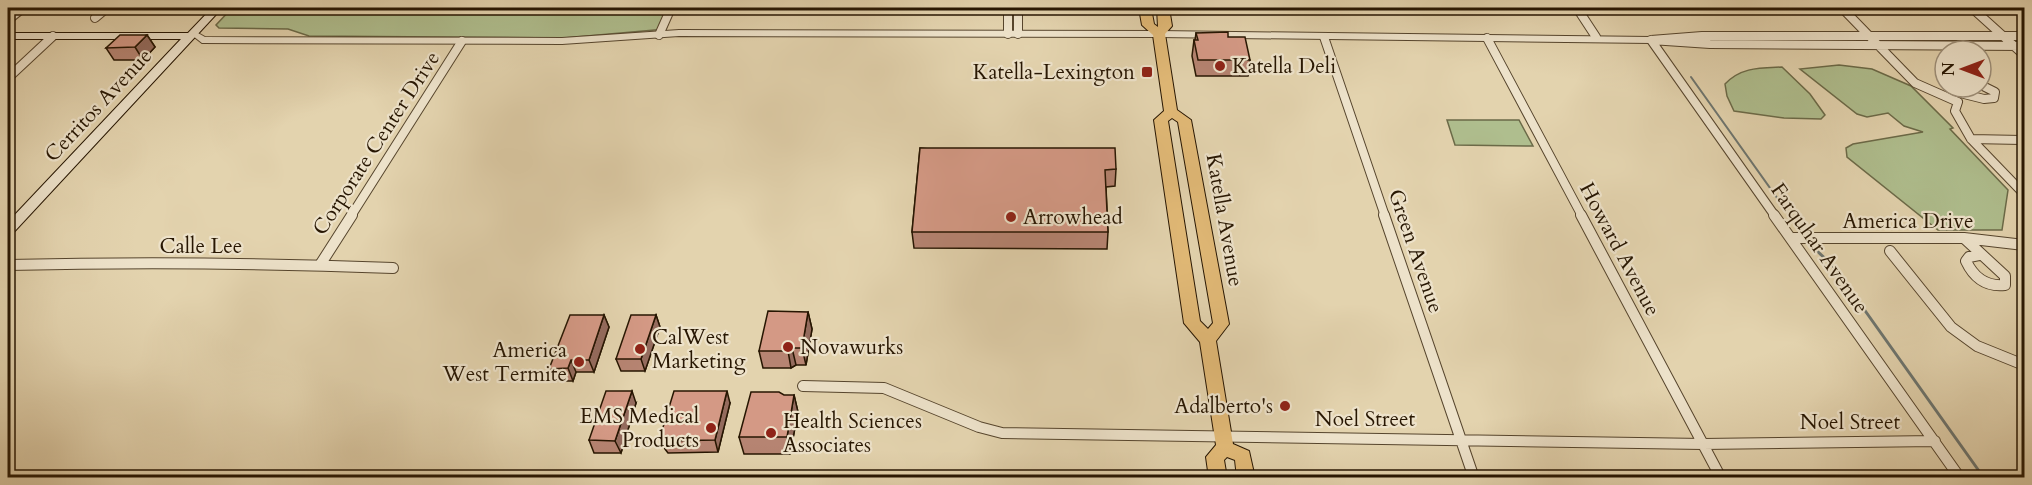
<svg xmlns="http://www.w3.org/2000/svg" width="2032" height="485" viewBox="0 0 2032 485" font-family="Cardo,serif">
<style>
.green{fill:#afbe8e;stroke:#6b6a48;stroke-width:1.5}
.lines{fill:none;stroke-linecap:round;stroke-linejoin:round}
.stream-far1{stroke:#6d756f;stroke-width:2}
.stream{stroke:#6d756f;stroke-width:3}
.minor-far1-casing{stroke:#56452d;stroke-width:10}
.minor-casing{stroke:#56452d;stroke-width:12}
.tertiary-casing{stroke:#56452d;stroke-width:2}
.secondary-casing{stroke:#271602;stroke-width:2}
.primary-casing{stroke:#271602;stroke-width:2}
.minor-far1{stroke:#ede2ca;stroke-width:8}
.minor{stroke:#ede2ca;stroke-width:10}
.tertiary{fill:#ede2ca;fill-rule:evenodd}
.secondary{fill:#ede2ca;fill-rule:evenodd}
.primary{fill:#e2ba77;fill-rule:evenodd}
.wall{fill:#b68472;stroke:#271602;stroke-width:1.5}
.shaded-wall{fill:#946b5d;stroke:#271602;stroke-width:1.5}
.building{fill:#d49985;stroke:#271602;stroke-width:1.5}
.poi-dot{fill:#8f2418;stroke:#ede2ca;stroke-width:2}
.labels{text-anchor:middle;stroke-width:4.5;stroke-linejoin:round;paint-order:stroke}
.poi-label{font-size:21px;fill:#271602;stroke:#ede2ca;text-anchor:start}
.street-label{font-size:21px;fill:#271602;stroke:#ede2ca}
</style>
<rect width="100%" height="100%" fill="#e3d3ae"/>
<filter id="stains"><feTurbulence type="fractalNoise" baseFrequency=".00333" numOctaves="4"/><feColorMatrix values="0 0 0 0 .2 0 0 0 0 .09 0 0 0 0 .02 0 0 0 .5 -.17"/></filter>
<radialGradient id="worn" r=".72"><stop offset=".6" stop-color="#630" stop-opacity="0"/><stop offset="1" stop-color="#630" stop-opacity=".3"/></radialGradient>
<path class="green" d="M232,8H674L666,29L564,38L309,36L288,29L219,28L216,25Z
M1839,65L1872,69L1911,86L1953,128L1950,129L2008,190L2002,230H1938L1847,157L1846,148L1853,144L1923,132L1904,126L1888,113L1867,117L1857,114L1800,69Z
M1782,67L1810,94L1825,115L1821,119L1784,118L1734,111L1727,96L1725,84C1741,67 1760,68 1782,67Z
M1447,120H1519L1533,146L1455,145Z"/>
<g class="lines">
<path class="stream-far1" d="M1691,77L1790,216"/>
<path class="stream" d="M1789,215L1798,227
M1815,249L1834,267L1984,478"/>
<defs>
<path id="minor-far1" d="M1008,8V34
M1018,8V34
M1577,8L1596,37
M1842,8L1915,83L1958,102L1955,111L1971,139L2024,194
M1972,8L2024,55
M95,18L107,8
M8,20L23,8
M659,35L671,8
M2024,36H1702L1651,40L1710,44L2024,46
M1324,37L1385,216
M1487,38L1582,216
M1651,40L1775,216
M8,78L53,36
M1964,94L1984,99L1994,98L1995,92L1981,85
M1971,139L2022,140
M351,216L462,41"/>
<path id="minor" d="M1384,215L1474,478
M1581,215L1721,478
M1774,215L1960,478
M1791,238H1964L2024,245
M1964,238L2005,276V285C1986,287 1974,278 1966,261L1969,257L1979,255
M1890,251L1951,327L1977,346L2024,365
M8,265C136,262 265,263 393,268
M320,265L352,215
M803,386L884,388L979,427L1002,433L1703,444L1935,441"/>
<path id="tertiary" d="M679,30L1159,31L1651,37L1656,40L1651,43L1159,37L679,36L562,44L202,43L193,36L198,33L205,37L562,38Z"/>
<path id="secondary" d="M212,8H222L13,233L8,234V222L181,39H8V33H188Z"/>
<path id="primary" d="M1139,8H1151L1154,24L1158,27L1157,8H1169L1172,26L1165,34L1177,110L1191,120L1229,324L1216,341L1233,444L1249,451L1255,478H1237L1235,460L1227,457L1224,460L1227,478H1209L1206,457L1216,445L1200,342L1184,323L1154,120L1164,111L1153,35L1142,25ZM1172,118L1178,122L1213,323L1208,329L1200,321L1168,121Z"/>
</defs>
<use href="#minor-far1" class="minor-far1-casing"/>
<use href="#minor" class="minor-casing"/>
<use href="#tertiary" class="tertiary-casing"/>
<use href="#secondary" class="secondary-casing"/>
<use href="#primary" class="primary-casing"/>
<use href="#minor-far1" class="minor-far1"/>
<use href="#minor" class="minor"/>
<use href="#tertiary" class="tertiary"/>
<use href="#secondary" class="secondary"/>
<use href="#primary" class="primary"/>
</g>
<path class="wall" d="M1196,33L1228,37L1250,60L1248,76H1196L1192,56L1194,40H1195Z
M147,35L155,47L143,60H114L106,48Z
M920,148L1116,169L1115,186L1106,187L1108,232L1107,249L914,248L912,232Z
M808,312L812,329L806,365H796L791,368H763L759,351Z
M604,315L609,327L594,372H576L573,381H554L549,369Z
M656,315L660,327L645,371H621L616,359Z
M794,395L798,412L790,454H744L739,437Z
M636,403L621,453H594L589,440Z
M730,403L718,452L668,453L665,449L660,437Z"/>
<path class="shaded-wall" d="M147,35L155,47L143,60L135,47Z
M808,312L812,329L806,365L802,348Z
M604,315L609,327L594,372L589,360Z
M656,315L660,327L645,371L641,359Z
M792,348L796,365L791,368L788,351Z
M571,360L576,372L573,381L568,368Z
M632,391L636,403L621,453L615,441Z
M727,391L730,403L718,452L715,440Z
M794,395L798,412L790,454L787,437Z"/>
<path class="building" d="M1228,32V37H1245L1250,60H1198L1194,40H1198L1196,33Z
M120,35H147L135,47L106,48Z
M920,148H1115L1116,169L1105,170L1108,232H912Z
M768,311L808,312L802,348H792L788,351H759Z
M570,315H604L589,360H571L568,368L549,369Z
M631,315H656L641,359H616Z
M606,391H632L615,441L589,440Z
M674,391H727L715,440L664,441L660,437Z
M751,392H779L784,395H794L787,437H739Z"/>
<g class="poi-dot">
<circle cx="1220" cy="66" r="6"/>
<rect x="1141" y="66" width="12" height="12" rx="3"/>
<circle cx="1011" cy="217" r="6"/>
<circle cx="788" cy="347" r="6"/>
<circle cx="640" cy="349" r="6"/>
<circle cx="579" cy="362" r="6"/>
<circle cx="1285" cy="406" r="6"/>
<circle cx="711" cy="428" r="6"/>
<circle cx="771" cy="433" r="6"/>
</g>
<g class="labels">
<g class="poi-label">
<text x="1232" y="73">Katella Deli</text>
<text x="1135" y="79" text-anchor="end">Katella-Lexington</text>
<text x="1023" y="224">Arrowhead</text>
<text x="652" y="344">CalWest<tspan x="652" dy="24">Marketing</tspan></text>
<text x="800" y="354">Novawurks</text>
<text x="567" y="357" text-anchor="end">America<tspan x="567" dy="24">West Termite</tspan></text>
<text x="1273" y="413" text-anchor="end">Adalberto's</text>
<text x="699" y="423" text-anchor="end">EMS Medical<tspan x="699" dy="24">Products</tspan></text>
<text x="783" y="428">Health Sciences<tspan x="783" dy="24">Associates</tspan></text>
</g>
<g class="street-label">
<text transform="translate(98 105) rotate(-47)" y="7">Cerritos Avenue</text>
<text transform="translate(376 143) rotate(-57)" y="7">Corporate Center Drive</text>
<text transform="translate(1225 220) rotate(80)" y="7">Katella Avenue</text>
<text x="1908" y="228">America Drive</text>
<text x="201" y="253">Calle Lee</text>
<text transform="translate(1820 248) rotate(55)" y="7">Farquhar Avenue</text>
<text transform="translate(1620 249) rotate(62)" y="7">Howard Avenue</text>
<text transform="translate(1416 251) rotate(71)" y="7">Green Avenue</text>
<text x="1365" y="426">Noel Street</text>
<text x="1850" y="429">Noel Street</text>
</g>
</g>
<rect width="2032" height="485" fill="none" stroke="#e3d3ae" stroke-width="30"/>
<rect x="9" y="9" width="2014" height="467" fill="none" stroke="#271602" stroke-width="3"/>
<rect x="15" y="15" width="2002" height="455" fill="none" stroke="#271602" stroke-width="1.5"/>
<g transform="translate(1963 69) rotate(270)"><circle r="28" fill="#ede2ca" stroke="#9e907a" stroke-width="1.5"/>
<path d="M0-4.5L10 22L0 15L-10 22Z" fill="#8f2418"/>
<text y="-9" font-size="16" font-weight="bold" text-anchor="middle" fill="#271602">N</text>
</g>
<rect width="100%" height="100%" filter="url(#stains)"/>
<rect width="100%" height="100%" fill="url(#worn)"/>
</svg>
